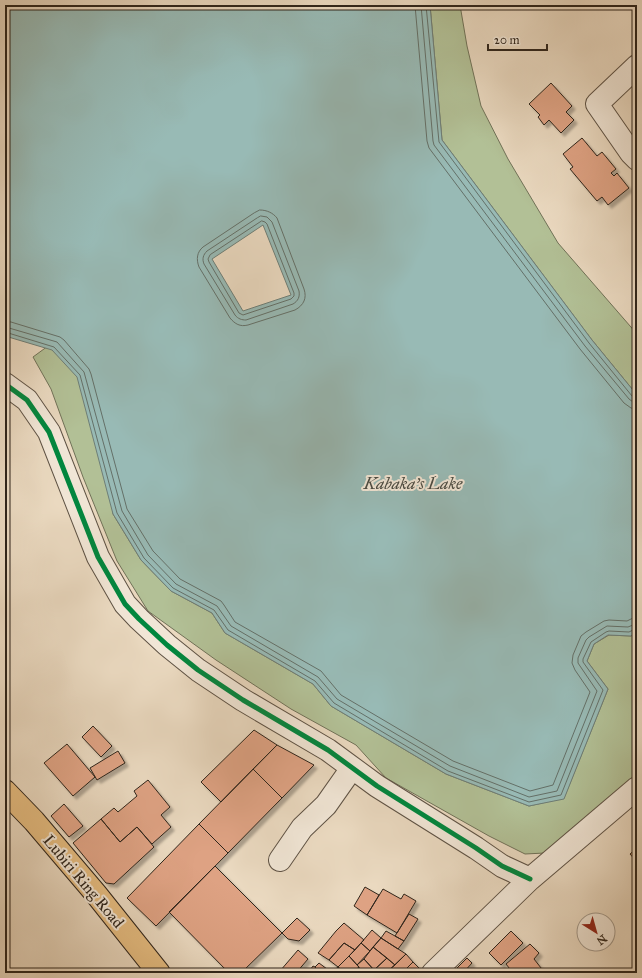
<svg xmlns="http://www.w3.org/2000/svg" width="642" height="978" viewBox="0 0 642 978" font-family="'IM FELL Great Primer',serif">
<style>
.green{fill:#b2c096;stroke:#707258}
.water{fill:#98bab5;stroke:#6e7e77;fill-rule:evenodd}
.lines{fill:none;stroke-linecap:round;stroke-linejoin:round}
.shore{stroke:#647068;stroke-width:1}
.building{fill:#dea283;stroke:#2f251b;filter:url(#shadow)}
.minor-casing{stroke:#5e5244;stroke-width:24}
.major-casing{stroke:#2f251b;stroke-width:24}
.minor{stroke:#f1e6d6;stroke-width:22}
.major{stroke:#e5bc80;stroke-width:22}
.cycleway-casing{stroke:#f1e6d6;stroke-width:8}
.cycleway{stroke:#00873e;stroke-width:5}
.labels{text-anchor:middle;stroke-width:4;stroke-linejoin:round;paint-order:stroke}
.street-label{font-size:16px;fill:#2f251b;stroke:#f1e6d6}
.water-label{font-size:17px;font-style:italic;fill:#494a42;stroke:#f1e6d6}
</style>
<defs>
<filter id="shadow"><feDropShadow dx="3.5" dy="3.5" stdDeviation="1" flood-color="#0004"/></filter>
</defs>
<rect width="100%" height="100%" fill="#ead9c0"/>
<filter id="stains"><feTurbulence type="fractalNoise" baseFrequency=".005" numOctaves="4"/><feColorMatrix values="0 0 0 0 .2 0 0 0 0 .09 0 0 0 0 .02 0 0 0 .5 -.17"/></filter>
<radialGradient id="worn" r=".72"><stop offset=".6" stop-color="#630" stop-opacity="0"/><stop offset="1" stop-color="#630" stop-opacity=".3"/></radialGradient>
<path class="green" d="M430,5H460L467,46L481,106L508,159L558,243L637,334V395L592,340L442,140Z
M63,335L93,356L113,514L141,560L171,591L212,613L225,633L313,684L331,706L446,774L529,806L564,798L608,689L587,661L594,644L609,635L631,636L637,632V775L574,833L545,853L525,854L489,836L386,778L356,745L291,709L216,660L148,611L117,561L83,477L51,389L33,357Z"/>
<path class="water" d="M5,5H430L442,140L592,340L637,395V632L631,636L608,635L594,644L587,661L608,689L564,799L529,806L446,774L331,706L313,684L225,633L212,613L171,591L141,560L113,514L77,377L52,350L5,336ZM263,225L291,295L243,311L212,259Z"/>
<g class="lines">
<path class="shore" d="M415,5L427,141L429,148L580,349L624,403L631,408L637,409
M421,5L433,141L434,145L585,346L629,399L633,402L637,403
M426,5L439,142L589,343L632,396L637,398
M260,210C267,210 273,213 277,218L304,289C307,298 304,305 295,310L248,325C240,327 235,324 230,318L199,267C196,259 197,252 203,247L254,213Z
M261,216L267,217L272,222L299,291C300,297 298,301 293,304L246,320C242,320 238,319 235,315L204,264C202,259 203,255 207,251L257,218Z
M262,221L265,222L267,224L294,293V296L291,299L243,315L239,313L209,262L208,259L210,255Z
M5,321L11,322L60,337L64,340L89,369L91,374L127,509L153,551L180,579L221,601L224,605L235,622L321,671L341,695L453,761L530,791L553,785L590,692L575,670L572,663L573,655L581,636L586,632L604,621L609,620L627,621L633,618H637
M5,327L9,328L57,342L84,372L122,511L148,555L176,584L217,606L231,626L318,677L337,699L450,766L529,797L557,791L597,691L580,666L578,663V658L586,640L589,637L607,626L628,627L633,625L637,624
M5,332L54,347L80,375L117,513L144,558L173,588L214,610L228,630L315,681L334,703L448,771L529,802L561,795L603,690L583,662V659L591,642L606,632L609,631L629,632L635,629H637"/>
</g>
<path class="building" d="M551,83L572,106L566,112L574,120L561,133L549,120L544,125L538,117L540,115L529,104Z
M582,138L597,156L602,152L616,169L611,173L614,176L617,173L629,188L608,205L602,197L597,201L570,169L573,167L563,154Z
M93,726L112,746L101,757L82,737Z
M254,730L277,745L221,802L201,782Z
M67,744L95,777L73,796L44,763Z
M277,745L314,765L282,798L253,769Z
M118,751L125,763L97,780L90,768Z
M253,769L282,798L228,853L199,824Z
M148,780L170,807L161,815L171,827L152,844L137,827L120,842L101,819L114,808L118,812L137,796L134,791Z
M64,804L83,826L69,837L51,816Z
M101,819L120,842L137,827L154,847L114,884L106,883L73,843Z
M199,824L228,853L156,926L127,898Z
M637,848V862L630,854Z
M215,866L282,933L241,973H229L169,912Z
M365,887L379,895L367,915L354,906Z
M383,889L401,899L404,894L416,901L397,933L367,915Z
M409,914L418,919L404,941L395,936Z
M297,918L310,930L299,941L288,939L282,933Z
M344,923L364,940L361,943L355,950L344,943L329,960L318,953L336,931Z
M372,930L381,938L370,951L361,943Z
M386,931L404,941L398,949L381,938Z
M511,931L523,943L501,965L489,953Z
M381,938L406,954L395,965L373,947Z
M344,943L355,950L338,967L329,960Z
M361,943L370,951L357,965L349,956Z
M530,944L539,953L534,959L545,973H513L506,964Z
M373,947L387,958L374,970L364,959Z
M298,950L308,959L296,973H282L280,971Z
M406,954L413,962L402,973H386Z
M349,956L359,967L352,973H345L338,967Z
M387,958L395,965L386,973H371Z
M467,958L472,963L463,973H459L455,970Z
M364,959L374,970L371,973H364L357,965Z
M413,962L422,971L419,973H402Z
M319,963L327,969L324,973H321L315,967Z
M313,966L315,967L321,973H308Z
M338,967L345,973H331Z"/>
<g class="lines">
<defs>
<path id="minor" d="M637,66L597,104L631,153L637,159
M5,384L27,400L49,432L98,557L125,604L139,619L167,645L198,670L243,700L328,750L377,786L476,848L502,866L530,879
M280,860L302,828L326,805L352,768
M433,973L530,879L637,788"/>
<path id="major" d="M5,791L34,821L96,894L159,973"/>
</defs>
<use href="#minor" class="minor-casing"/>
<use href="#major" class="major-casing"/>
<use href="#minor" class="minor"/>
<use href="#major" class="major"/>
<defs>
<path id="cycleway" d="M5,384L27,400L49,432L98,557L125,604L139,619L167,645L198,670L243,700L328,750L377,786L476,848L502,866L530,879"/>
</defs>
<use href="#cycleway" class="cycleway-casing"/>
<use href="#cycleway" class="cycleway"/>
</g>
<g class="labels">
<g class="street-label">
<text transform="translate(84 881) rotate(50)" y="6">Lubiri Ring Road</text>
</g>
<g class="water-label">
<text x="413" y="489">Kabaka's Lake</text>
</g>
</g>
<rect width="642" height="978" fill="none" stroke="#ead9c0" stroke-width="20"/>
<rect x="6" y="6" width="630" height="966" fill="none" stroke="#2f251b" stroke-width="2"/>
<rect x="10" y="10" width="622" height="958" fill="none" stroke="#2f251b"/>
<g transform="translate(596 932) rotate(143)"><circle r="19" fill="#f1e6d6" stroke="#a3998b"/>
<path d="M0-3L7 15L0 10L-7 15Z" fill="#8f2418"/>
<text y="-6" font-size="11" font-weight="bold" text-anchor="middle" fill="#2f251b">N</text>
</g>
<path d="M488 44v6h59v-6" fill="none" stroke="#2f251b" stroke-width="2"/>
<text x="494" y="44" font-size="12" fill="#2f251b" stroke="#f1e6d6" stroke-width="3" paint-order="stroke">20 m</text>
<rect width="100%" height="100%" filter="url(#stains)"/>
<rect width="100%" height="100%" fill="url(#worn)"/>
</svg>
